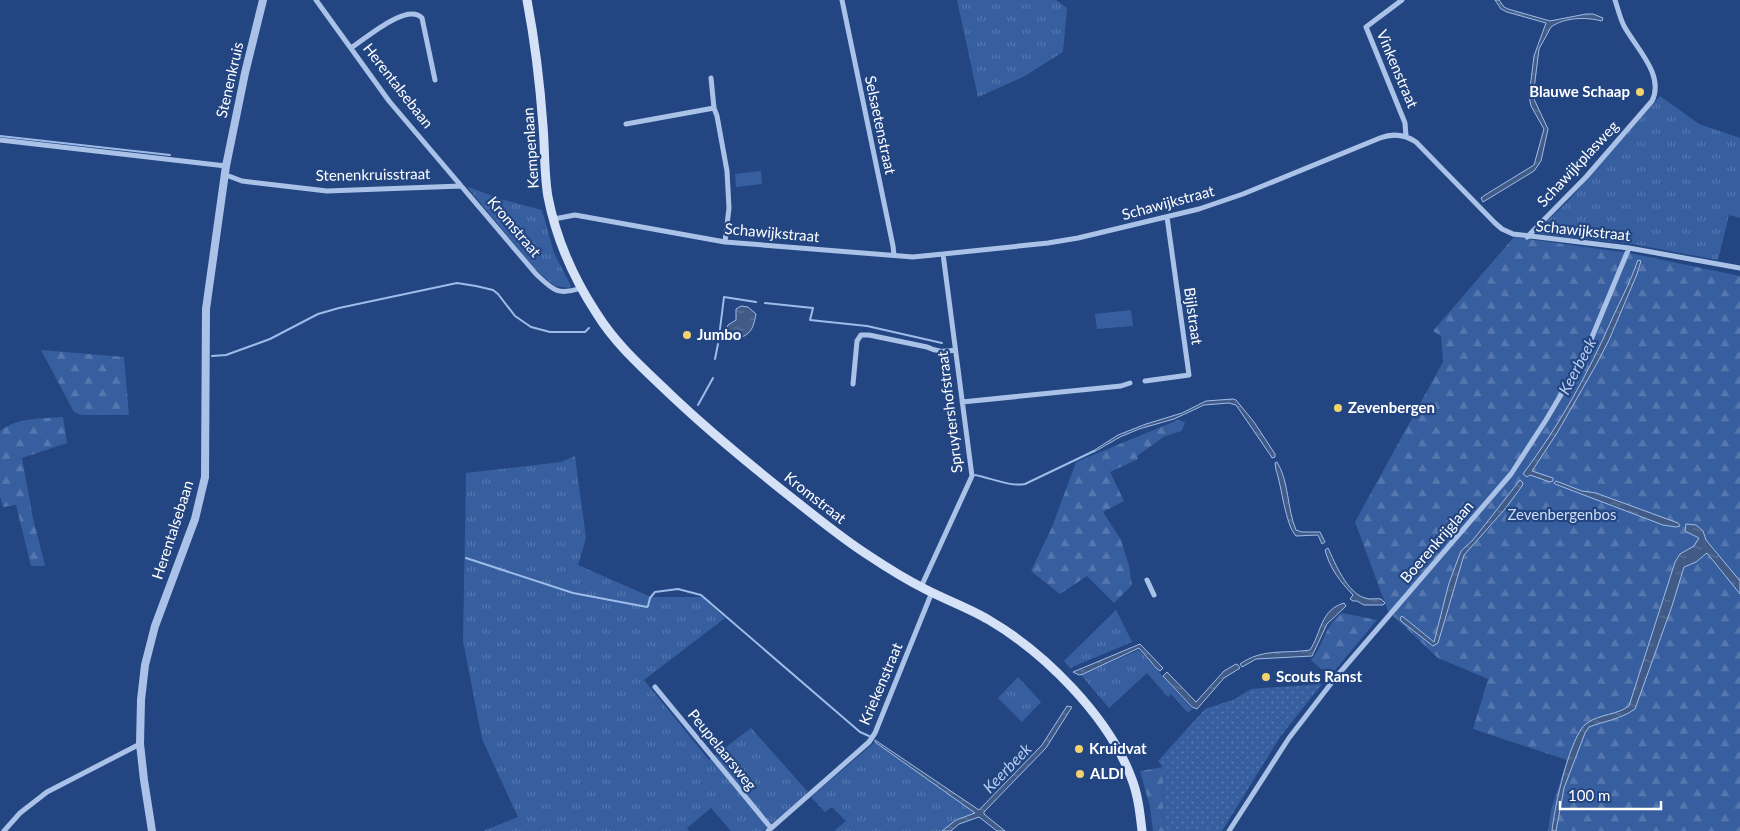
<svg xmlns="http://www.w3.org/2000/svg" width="1740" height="831" viewBox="0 0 1740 831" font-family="Lato,sans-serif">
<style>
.grass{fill:url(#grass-tufts)}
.forest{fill:url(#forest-firs)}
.park{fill:url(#park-dots)}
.garden{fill:#375fa0}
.water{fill:url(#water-ripples);stroke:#9ebce9}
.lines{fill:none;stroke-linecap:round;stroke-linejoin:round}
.stream{stroke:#9ebce9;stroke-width:2}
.minor{stroke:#aac2e7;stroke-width:5}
.tertiary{stroke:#aac2e7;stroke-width:8}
.secondary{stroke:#d4e1f6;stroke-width:9}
.poi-dot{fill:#f3d46c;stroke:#234682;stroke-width:2}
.labels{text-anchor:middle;stroke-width:4.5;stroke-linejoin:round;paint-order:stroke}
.street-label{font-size:15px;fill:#fff;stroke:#234682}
.poi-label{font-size:15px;font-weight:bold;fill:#fff;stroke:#234682;text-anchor:start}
.park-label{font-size:15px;fill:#ceddf6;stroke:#234682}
.water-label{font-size:16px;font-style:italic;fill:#b5ccef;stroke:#234682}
</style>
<defs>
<pattern id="grass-tufts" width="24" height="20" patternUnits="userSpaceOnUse" patternTransform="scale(1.25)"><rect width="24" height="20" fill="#375fa0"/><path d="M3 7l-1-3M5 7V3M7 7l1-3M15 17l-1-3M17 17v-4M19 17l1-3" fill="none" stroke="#5577ae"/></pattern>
<pattern id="forest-firs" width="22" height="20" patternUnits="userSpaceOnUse" patternTransform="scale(1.25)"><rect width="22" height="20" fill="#375fa0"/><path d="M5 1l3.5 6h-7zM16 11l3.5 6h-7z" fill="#5577ae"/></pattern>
<pattern id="park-dots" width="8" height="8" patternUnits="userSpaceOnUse" patternTransform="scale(1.25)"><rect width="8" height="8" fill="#375fa0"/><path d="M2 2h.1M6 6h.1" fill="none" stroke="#5577ae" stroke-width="1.8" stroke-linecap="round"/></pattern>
<pattern id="water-ripples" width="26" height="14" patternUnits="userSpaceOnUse" patternTransform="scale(1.25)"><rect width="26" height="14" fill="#415b86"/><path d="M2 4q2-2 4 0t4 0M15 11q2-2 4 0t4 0" fill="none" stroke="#5e7498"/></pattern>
</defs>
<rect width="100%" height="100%" fill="#234682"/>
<path class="grass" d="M957,0H1056L1067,8L1063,52L1023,77L978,97Z
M1660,96L1699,124L1740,138V218L1729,215L1718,260L1632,244L1540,234V228L1568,201Z
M469,187L500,199L542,210L554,253L571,286L569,288L555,286L536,270L468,188Z
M575,456L586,538L578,565L651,597H702L725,618L644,680L709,760L751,728L808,792L763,831H731L711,808L687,828L689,831H483L518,817L482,739L463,641L466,473L561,462Z
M1116,610L1132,642L1070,668L1064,661Z
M1139,650L1192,709L1188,713L1171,694L1168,697L1147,673L1109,708L1081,675Z
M1018,677L1041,702L1022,722L998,698Z
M875,742L975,813L956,820L942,831H836L835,830L846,821L832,807L825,812L811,797Z"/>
<path class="forest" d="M1514,237L1629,253L1740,276V831H1548L1551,810L1567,760L1473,729L1488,679L1438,658L1388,611L1355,522L1443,362L1441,336L1433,331Z
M41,350L124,357L129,415H81L74,412Z
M63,417L67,443L22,458L33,518L45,566H31L16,505L3,507L0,496V431C17,417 41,419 63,417Z
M1178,420L1185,422L1182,431L1165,436L1137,456L1138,459L1110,472L1124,501L1103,512L1121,540L1129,566L1132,585L1114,603L1087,576L1060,594L1031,571L1052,527L1076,462Z
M1342,613L1377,620L1335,670L1321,669L1311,660C1325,644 1323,627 1342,613Z
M1163,767L1164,831H1153L1150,807L1140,771Z"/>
<path class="park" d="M1322,684L1280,737L1222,831H1164L1163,767L1158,761L1205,709L1235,699L1251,689Z"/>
<path class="garden" d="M761,171L762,184L736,187L735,174Z
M1131,310L1133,326L1097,329L1095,314Z"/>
<path class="water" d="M1495,0H1499L1504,7L1508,9L1550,21L1586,14H1593L1603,18L1602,21C1586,17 1565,17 1551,27L1539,49L1533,97L1548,129L1541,161L1534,171L1483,202L1481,198L1485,195L1534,165L1544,129L1531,106L1529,96L1534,56L1546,23L1507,12L1501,9Z
M1638,260L1641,261L1637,274L1609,340L1596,365L1557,433L1532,471L1553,478V481L1550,482L1530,475L1527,477L1523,474C1559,426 1588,374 1612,319C1621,299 1631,281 1638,260Z
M741,306L748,307L756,314C754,325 752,333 742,337L734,335L727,328L728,325L736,320V309Z
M1233,399L1236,400L1254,422L1275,454V457L1272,458L1271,456L1236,405L1229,403L1204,405L1174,419L1139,429L1120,437L1094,452L1093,451L1118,435L1146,424L1182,413L1206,401Z
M1277,462C1289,481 1287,509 1296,530L1302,532H1320L1325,542L1322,544L1318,535L1296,536C1285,524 1282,487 1276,470L1275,463Z
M1520,480L1523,483L1522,486L1505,509L1464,555L1438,643L1433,646L1401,621L1400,618L1402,616L1434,642L1449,583L1461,551L1473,540Z
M1556,481L1582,491L1596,493L1678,523L1680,526L1676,527L1663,525L1555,484L1554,483Z
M1686,524L1696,525L1703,531L1706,540L1740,581V594L1707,553L1696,562L1684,567L1672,606L1635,709C1621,719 1605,721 1589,727L1585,733L1564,788L1556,831H1552C1554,809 1570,734 1587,723C1600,714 1617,715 1629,706L1675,562L1680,554L1694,546L1699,538L1685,531Z
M1328,548C1335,563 1347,593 1365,598C1370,600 1376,598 1381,599L1385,603L1383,605H1364L1357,601H1353L1350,599L1353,595C1340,581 1330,569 1325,550Z
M1344,603L1346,606L1327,624L1312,656L1256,659L1242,667L1240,664C1263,648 1283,654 1310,650C1321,634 1320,610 1344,603Z
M1140,644L1163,668L1160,671L1157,669L1139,648L1083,674L1079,675L1073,672Z
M1236,664L1238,665L1240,668L1224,678L1197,709L1192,707L1163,676L1167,672L1196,702L1224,671Z
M1067,706L1072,707L1046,748L984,812V814L1005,831H997L979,817L959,824L951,831H942L956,820L975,813L875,742V740L979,810L1042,745Z"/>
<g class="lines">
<path class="stream" d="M0,136L170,155
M765,303L813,308L810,320L867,326L942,343
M719,337L724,297L756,302
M212,356L226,355L270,339L318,314L339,308L457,283L476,286L493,290L498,294L515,316L531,327L550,332H585L589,328
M715,359L718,344
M698,405L713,378
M975,475C991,478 1010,487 1025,484L1094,451
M466,558L573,593L647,607L648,606L650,598L655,592L678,589L701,595L860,732L869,736"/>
<path class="minor" d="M316,0L389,101L536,274C553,290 557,296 581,288
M842,0L893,246L894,255
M1402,0L1366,27L1405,123L1406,136
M351,48C365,39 407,2 422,18L435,80
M711,78L714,108L717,116L727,171L729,208L725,242
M626,124L714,108
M0,140L226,166
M226,175L242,181L327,191L461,186
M554,219L575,215L725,242L913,257L943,254L1048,243L1078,238L1199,209L1243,194L1380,138C1393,133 1404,134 1416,142L1495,223L1502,229L1513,234L1629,248L1740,268
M1527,237L1586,177L1652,101C1665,75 1636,48 1624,26C1620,18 1618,9 1615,0
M1145,381L1189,375L1167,217
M853,384L857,341L861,335H869L927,347C937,352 944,352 955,350
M962,402L1121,386L1130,383
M1147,580L1154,595
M921,587L972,476L943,254
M655,687L771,828
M4,831L20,813L47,792L140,744
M768,831L869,742L875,733L932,592
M1229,831L1289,738L1336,677L1511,474L1546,420L1585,354L1629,248"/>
<path class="tertiary" d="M152,831L144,780L140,744L141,700L145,665L155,626L195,519L205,477L206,309L226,166L245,73L263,0"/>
<path class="secondary" d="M527,0C535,42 540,84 543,126C545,149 544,174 548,197C556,238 574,279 597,314C617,346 644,369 671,395C711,433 754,468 797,502C820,520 843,539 868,555C886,567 905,579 925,589C946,600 969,608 989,620C1045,653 1108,716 1131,777C1138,794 1140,813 1142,831"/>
</g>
<g class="poi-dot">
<circle cx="1640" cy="92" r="5"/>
<circle cx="687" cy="335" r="5"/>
<circle cx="1338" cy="408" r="5"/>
<circle cx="1266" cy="677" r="5"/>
<circle cx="1079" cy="749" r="5"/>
<circle cx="1080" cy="774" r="5"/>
</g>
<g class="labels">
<g class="street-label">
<text transform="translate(1397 69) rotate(67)" y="5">Vinkenstraat</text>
<text transform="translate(230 80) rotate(-77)" y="5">Stenenkruis</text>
<text transform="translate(398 86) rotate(52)" y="5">Herentalsebaan</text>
<text transform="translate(880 125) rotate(78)" y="5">Selsaetenstraat</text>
<text transform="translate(531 148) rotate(-94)" y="5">Kempenlaan</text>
<text transform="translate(1578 164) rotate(-47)" y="5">Schawijkplasweg</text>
<text transform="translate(373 175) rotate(-1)" y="5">Stenenkruisstraat</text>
<text transform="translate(1168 203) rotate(-15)" y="5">Schawijkstraat</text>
<text transform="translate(514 227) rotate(50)" y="5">Kromstraat</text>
<text transform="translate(1583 231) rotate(6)" y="5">Schawijkstraat</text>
<text transform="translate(772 233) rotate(5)" y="5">Schawijkstraat</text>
<text transform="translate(1193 316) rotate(82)" y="5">Bijlstraat</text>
<text transform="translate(950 412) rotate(-97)" y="5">Spruytershofstraat</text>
<text transform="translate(815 498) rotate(38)" y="5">Kromstraat</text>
<text transform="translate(173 530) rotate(-72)" y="5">Herentalsebaan</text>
<text transform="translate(1437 542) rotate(-49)" y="5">Boerenkrijglaan</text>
<text transform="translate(881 684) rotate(-67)" y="5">Kriekenstraat</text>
<text transform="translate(722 750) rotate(51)" y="5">Peupelaarsweg</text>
</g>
<g class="poi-label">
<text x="1630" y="97" text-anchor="end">Blauwe Schaap</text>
<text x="697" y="340">Jumbo</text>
<text x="1348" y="413">Zevenbergen</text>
<text x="1276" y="682">Scouts Ranst</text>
<text x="1089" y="754">Kruidvat</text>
<text x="1090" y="779">ALDI</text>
</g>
<g class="park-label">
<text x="1562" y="520">Zevenbergenbos</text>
</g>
<g class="water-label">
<text transform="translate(1577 366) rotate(-62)" y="6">Keerbeek</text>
<text transform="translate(1007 768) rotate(-46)" y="6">Keerbeek</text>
</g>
</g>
<path d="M1560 801v8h101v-8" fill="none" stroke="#ffffff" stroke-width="2.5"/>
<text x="1568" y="801" font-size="15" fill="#ffffff" stroke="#234682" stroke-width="4" paint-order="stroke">100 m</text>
</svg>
